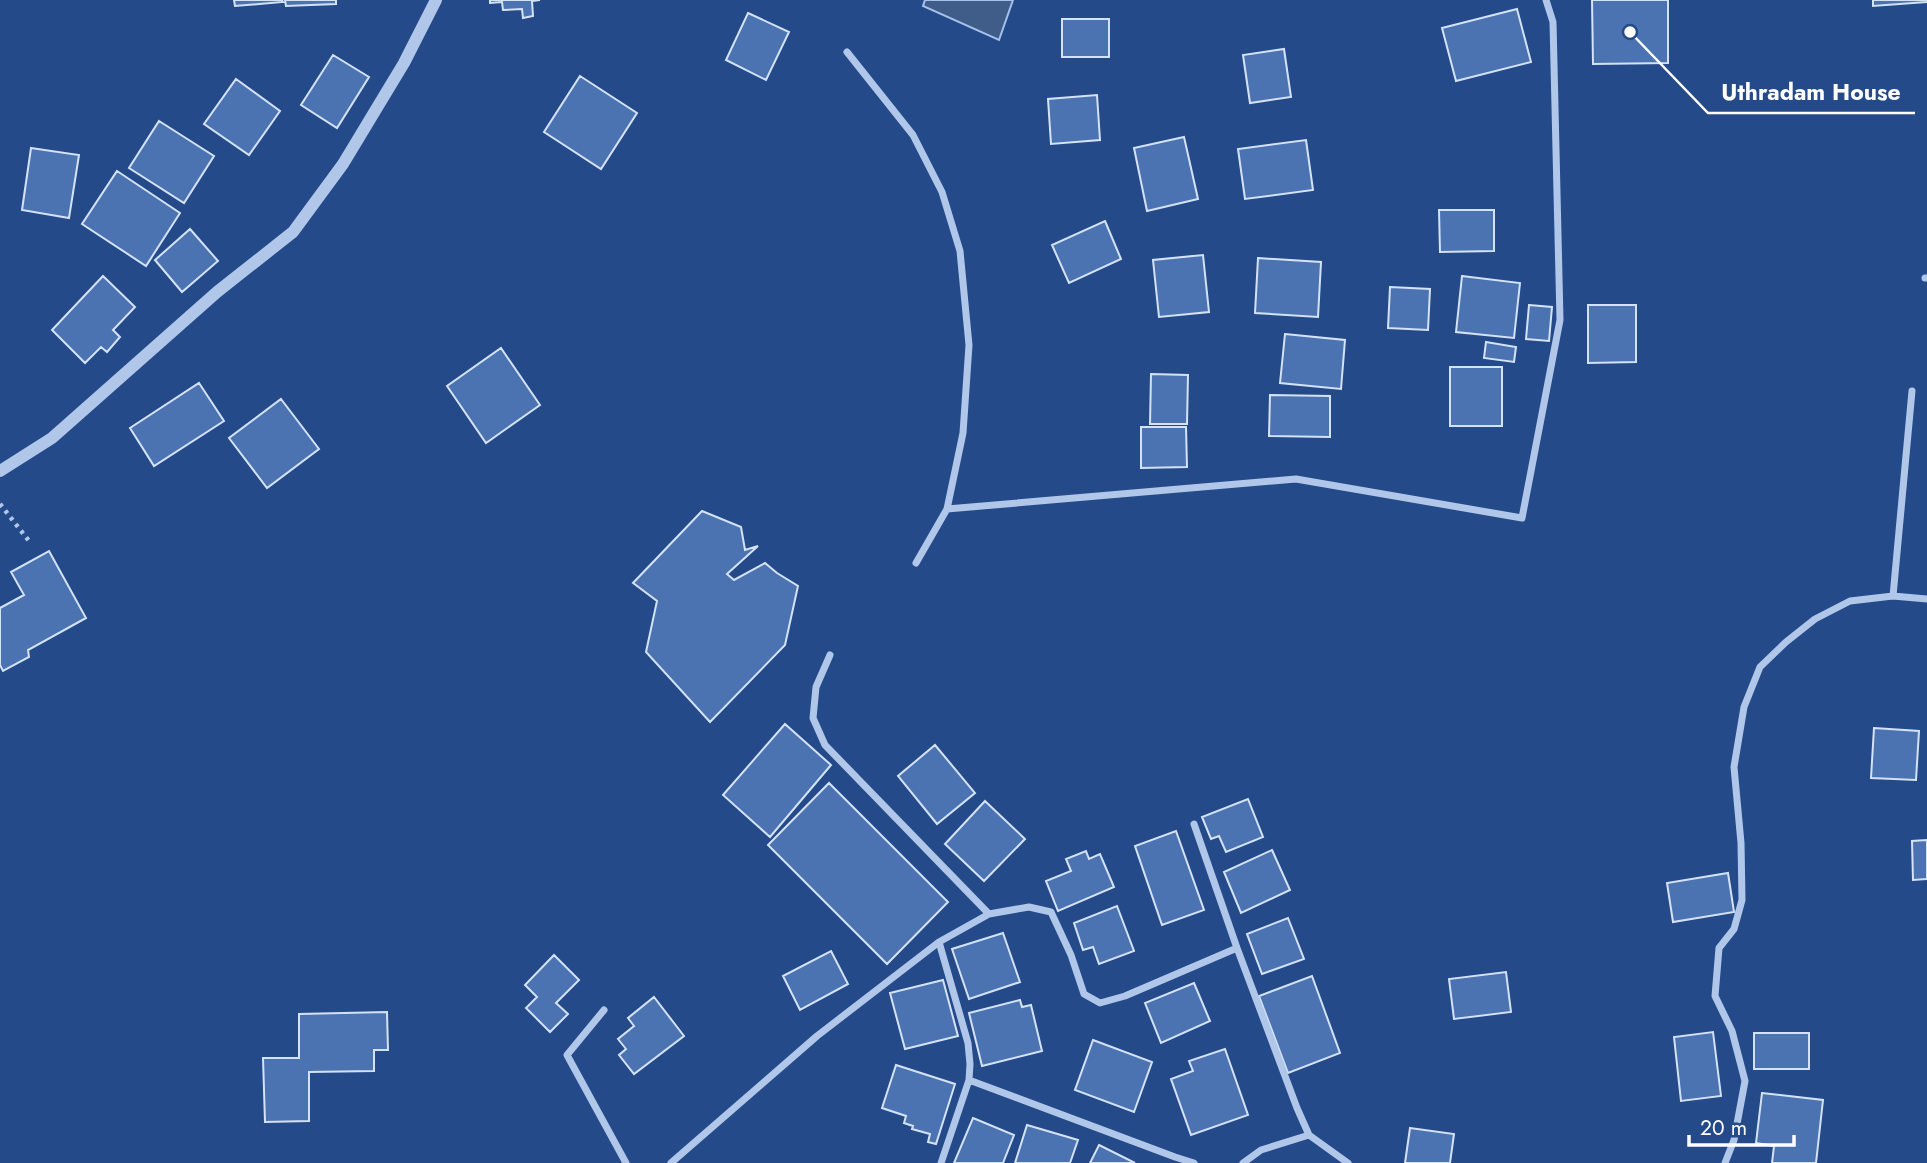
<svg xmlns="http://www.w3.org/2000/svg" width="1927" height="1163" viewBox="0 0 1927 1163" font-family="Jost,sans-serif">
<style>
.water{fill:#405c89;stroke:#a4c1eb;stroke-width:2}
.building{fill:#4c73b1;stroke:#d4e2f7;stroke-width:2}
.lines{fill:none;stroke-linecap:round;stroke-linejoin:round}
.path{stroke:#b0c7ea;stroke-width:4.5;stroke-dasharray:3.5 5;stroke-linecap:butt}
.minor{stroke:#b0c7ea;stroke-width:7}
.tertiary{stroke:#b0c7ea;stroke-width:12}
.leader{fill:none;stroke:#fff;stroke-width:2.5}
.callout-dot{fill:#fff;stroke:#244a89;stroke-width:2.5}
.callout-label{font-size:23px;text-anchor:middle;font-weight:bold;fill:#fff;stroke:#244a89;stroke-width:7;stroke-linejoin:round;paint-order:stroke}
</style>
<rect width="100%" height="100%" fill="#244a89"/>
<path class="water" d="M925,0H1013L999,40L923,6Z"/>
<path class="building" d="M234,0H282L283,2L235,6Z
M285,0H336V4L286,6Z
M490,0H540L532,1L533,16L523,18L522,9L503,10L502,2L490,3Z
M1592,0H1668V63L1593,64Z
M1873,0H1927V2L1873,6Z
M1517,9L1531,62L1456,81L1442,28Z
M748,13L789,32L766,80L726,60Z
M1062,19H1109V57H1062Z
M1284,49L1291,97L1250,103L1243,55Z
M333,55L369,77L337,128L301,105Z
M580,76L637,113L601,169L544,132Z
M236,79L280,111L249,155L204,124Z
M1097,95L1100,140L1051,144L1048,99Z
M159,121L214,156L184,203L129,168Z
M1184,137L1198,199L1147,211L1134,148Z
M1306,140L1313,190L1245,199L1238,149Z
M31,148L79,155L69,218L22,210Z
M117,171L180,213L146,266L82,224Z
M1439,210H1494V251L1440,252Z
M1105,221L1121,259L1069,283L1052,245Z
M190,229L218,261L182,292L155,260Z
M1203,255L1209,312L1159,317L1153,260Z
M1258,258L1321,262L1318,317L1255,313Z
M103,276L135,307L113,330L120,337L107,352L101,347L85,363L52,330Z
M1462,276L1520,283L1514,338L1456,332Z
M1390,287L1430,289L1428,330L1388,328Z
M1529,305L1552,307L1549,341L1526,339Z
M1588,305H1636V362L1588,363Z
M1285,334L1345,340L1341,389L1280,383Z
M1486,342L1516,347L1514,362L1484,358Z
M501,348L540,405L486,443L447,386Z
M1450,367H1502V426H1450Z
M1151,374L1188,375L1187,424H1150Z
M199,383L224,421L154,466L130,428Z
M1270,395L1330,396V437L1269,436Z
M281,399L319,449L267,488L229,438Z
M1141,427H1186L1187,467L1141,468Z
M702,511L741,527L745,550L758,546L727,574L734,580L765,563L777,573L798,586L785,645L710,722L646,652L657,601L633,583Z
M49,551L86,618L28,650L29,657L3,671L0,665V608L24,595L11,572Z
M785,724L831,765L770,837L723,795Z
M1874,728L1919,731L1916,780L1871,778Z
M935,745L975,793L937,824L898,776Z
M829,783L948,902L887,964L768,845Z
M1248,799L1263,837L1226,852L1219,836L1211,839L1202,817Z
M985,801L1025,839L984,881L945,844Z
M1176,831L1204,910L1162,925L1135,846Z
M1927,840V879L1913,880L1912,841Z
M1272,850L1290,890L1241,913L1224,872Z
M1086,851L1089,859L1100,854L1114,887L1058,911L1046,881L1071,871L1066,859Z
M1728,873L1734,912L1673,922L1667,883Z
M1117,906L1134,951L1099,964L1093,947L1083,950L1074,923Z
M1288,918L1304,959L1262,974L1247,934Z
M1003,933L1020,982L969,999L952,949Z
M831,951L848,984L800,1010L783,976Z
M554,955L579,980L556,1003L568,1014L550,1032L526,1008L537,997L525,985Z
M1506,972L1511,1012L1454,1019L1449,979Z
M1312,976L1340,1053L1288,1073L1259,996Z
M943,980L958,1036L905,1049L890,993Z
M1194,983L1210,1021L1161,1043L1145,1003Z
M654,997L684,1036L634,1074L619,1055L626,1049L618,1039L634,1026L628,1018Z
M1020,1000L1022,1007L1031,1005L1042,1051L982,1066L969,1013Z
M387,1012L388,1050H374V1071L309,1072V1121L265,1122L263,1058H299V1014Z
M1713,1032L1721,1096L1681,1101L1674,1037Z
M1754,1033H1809V1069H1754Z
M1093,1040L1152,1062L1134,1112L1075,1090Z
M1225,1049L1248,1115L1191,1135L1171,1079L1193,1071L1189,1061Z
M896,1065L955,1084L936,1144L928,1142L930,1134L912,1129L913,1126L904,1123L906,1116L882,1108Z
M1762,1093L1823,1100L1816,1163H1772L1774,1146L1756,1143Z
M973,1118L1014,1135L1003,1163H954Z
M1027,1125L1078,1140L1070,1163H1015Z
M1410,1128L1454,1134L1450,1163H1405Z
M1099,1145L1135,1163H1090Z"/>
<g class="lines">
<path class="path" d="M0,504L29,541"/>
<path class="minor" d="M847,52L913,135L942,192L960,251L969,345L963,433L947,509L916,563
M1925,278H1927
M947,509L1296,479L1522,518L1560,320L1553,22L1546,0
M1893,596L1912,391
M830,655L816,687L813,718L825,745L989,914
M1194,824L1237,948L1297,1108L1309,1135
M939,942L968,1043L970,1064L969,1080L941,1163
M604,1010L567,1055L626,1163
M969,1080L1175,1157L1194,1163
M671,1163L817,1036L939,942L989,914L1029,907L1051,912L1071,955L1084,994L1100,1003L1125,996L1237,948
M1243,1163L1261,1150L1309,1135L1348,1163
M1725,1163L1734,1140L1745,1081L1732,1031L1715,996L1719,948L1734,929L1742,900L1741,843L1734,767L1744,707L1760,667L1786,642L1815,619L1850,601L1893,596L1927,599"/>
<path class="tertiary" d="M0,471L52,438L217,292L293,232L343,164L404,63L436,0"/>
</g>
<path class="leader" d="M1630 32L1708 113H1915"/>
<circle class="callout-dot" cx="1630" cy="32" r="7"/>
<g class="callout-label">
<text x="1811" y="100">Uthradam House</text>
</g>
<path d="M1689 1135v10h105v-10" fill="none" stroke="#ffffff" stroke-width="3.5"/>
<text x="1700" y="1135" font-size="21" fill="#ffffff" stroke="#244a89" stroke-width="5" paint-order="stroke">20 m</text>
</svg>
